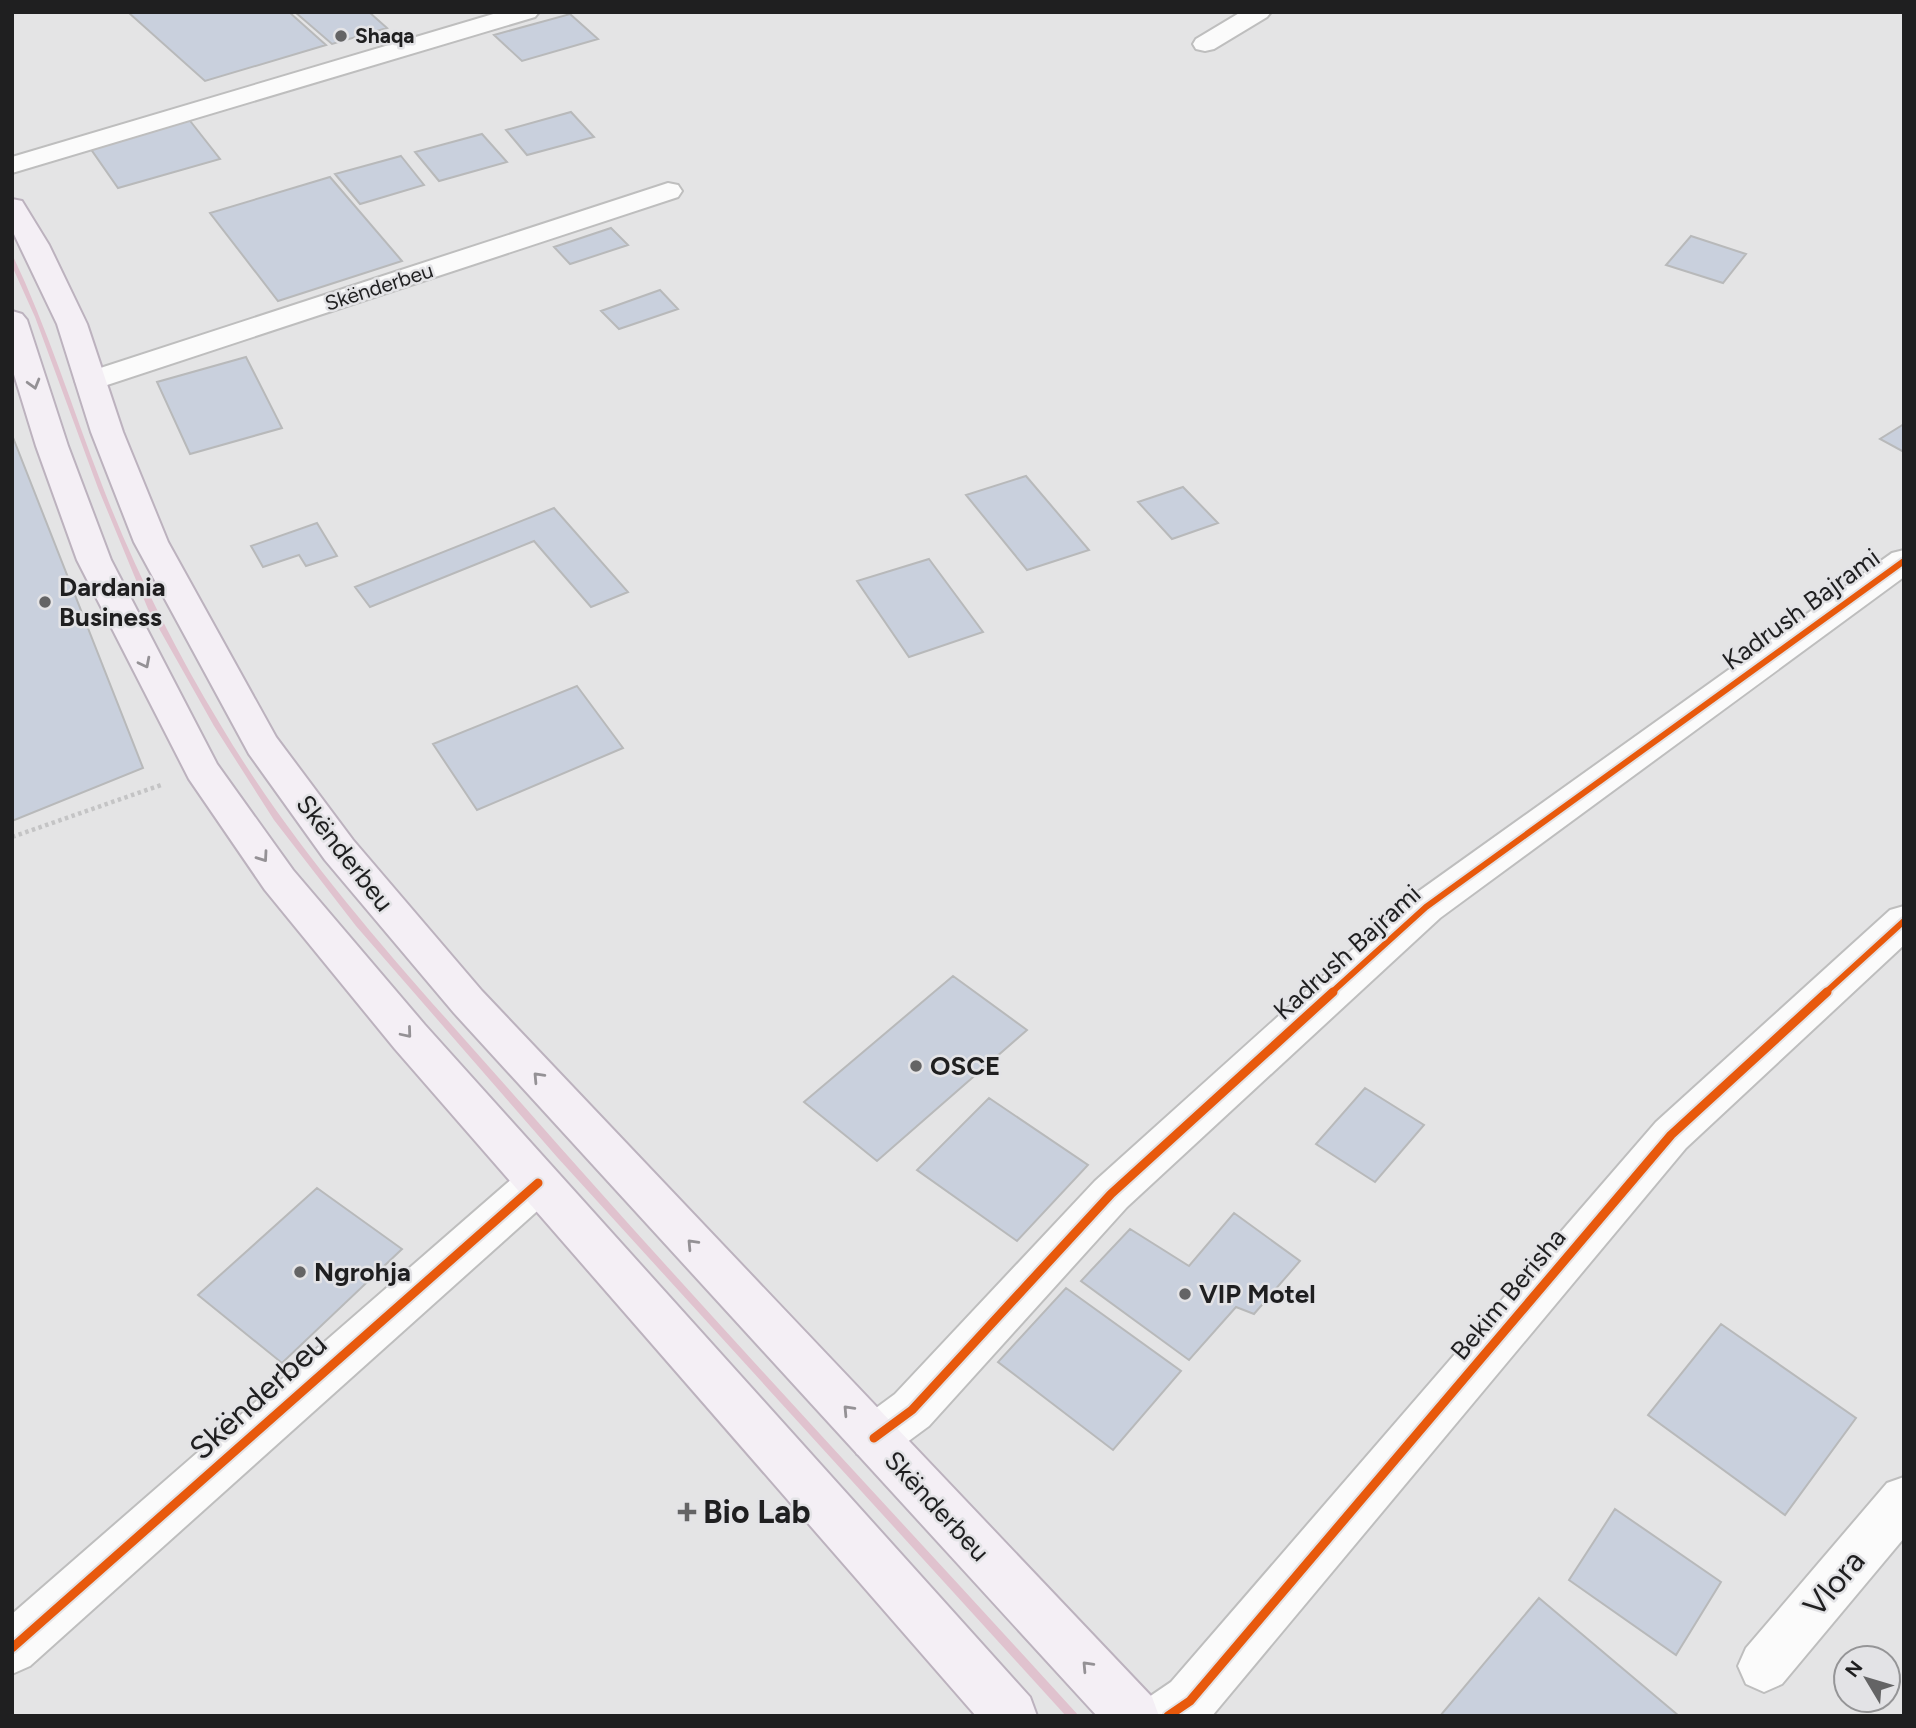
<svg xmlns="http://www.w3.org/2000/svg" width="1916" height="1728" viewBox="0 0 1916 1728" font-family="Figtree,sans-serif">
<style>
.green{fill:#e0c2ce}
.building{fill:#c9d0dd;stroke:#b8b9ba;stroke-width:2}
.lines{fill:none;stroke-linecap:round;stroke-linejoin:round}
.minor-casing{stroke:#bebebe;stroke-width:4}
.major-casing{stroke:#bcb2be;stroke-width:4}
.path{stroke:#c4c4c5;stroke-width:4.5;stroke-dasharray:3.5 3.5;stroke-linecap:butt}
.minor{fill:#fbfbfb;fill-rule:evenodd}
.major{fill:#f4eff5;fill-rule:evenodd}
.cycleway-far1-casing{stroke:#e3e3e6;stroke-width:10}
.cycleway-casing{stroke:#e3e3e6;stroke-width:13}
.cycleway-far1{stroke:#e8590c;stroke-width:6}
.cycleway{stroke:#e8590c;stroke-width:9}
.oneway{stroke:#949195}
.poi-dot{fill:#646465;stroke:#e3e3e6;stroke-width:2.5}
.labels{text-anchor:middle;stroke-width:5;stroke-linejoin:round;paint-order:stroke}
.far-poi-label{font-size:21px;font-weight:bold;fill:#1f1f20;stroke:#e3e3e6;text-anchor:start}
.far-street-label{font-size:21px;fill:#1f1f20;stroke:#e3e3e6}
.poi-label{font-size:26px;font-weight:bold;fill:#1f1f20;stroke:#e3e3e6;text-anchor:start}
.street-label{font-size:26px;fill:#1f1f20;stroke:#e3e3e6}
.near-street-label{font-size:32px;fill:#1f1f20;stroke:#e3e3e6}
.near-poi-label{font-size:32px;font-weight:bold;fill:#1f1f20;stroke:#e3e3e6;text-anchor:start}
</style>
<rect width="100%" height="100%" fill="#e4e4e5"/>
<path class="green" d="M12,254C48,329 72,408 102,485C134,568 174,648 220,724C303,864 415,983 522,1104C704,1311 893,1512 1079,1716H1066L557,1157L356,926L274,820L214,726L148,609L98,488L35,317L12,266Z"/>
<path class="building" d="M289,12L326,45L205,81L129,13Z
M295,12H369L387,28L332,44Z
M570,14L598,39L522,61L494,35Z
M571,112L594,137L527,155L506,130Z
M187,117L220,159L118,188L88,145Z
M482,134L507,162L439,181L415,152Z
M401,156L424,185L360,204L335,174Z
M330,177L402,261L278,301L210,213Z
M611,228L628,245L570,264L554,247Z
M1691,236L1746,254L1723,283L1666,265Z
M660,290L678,309L619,329L601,311Z
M246,357L282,428L190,454L157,382Z
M1904,424V452L1880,439Z
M12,435L143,768L12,821Z
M1026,476L1089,550L1027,570L966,495Z
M1183,487L1218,523L1172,539L1138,502Z
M554,508L628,592L591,607L534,541L370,607L355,587Z
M317,523L337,556L306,566L299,555L263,567L251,546Z
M929,559L983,632L909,657L857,581Z
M577,686L623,748L477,810L433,744Z
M953,976L1027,1030L877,1161L804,1102Z
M1365,1088L1424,1125L1375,1182L1316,1144Z
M989,1098L1088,1165L1017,1241L917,1170Z
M317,1188L402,1249L282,1363L198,1295Z
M1234,1213L1300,1261L1254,1314L1236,1307L1189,1360L1081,1281L1130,1229L1189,1266Z
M1066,1288L1181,1371L1113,1450L998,1362Z
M1721,1324L1856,1418L1785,1515L1648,1415Z
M1615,1509L1721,1582L1676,1655L1569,1580Z
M1539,1598L1679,1716H1440Z"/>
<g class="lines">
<defs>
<path id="minor" d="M500,12H539L535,17L12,173V157Z
M1241,12H1271L1267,17L1214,49L1205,51L1196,49L1193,44L1196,39Z
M668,183L678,185L682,191L678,197L101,387L90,390L79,387L75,381L79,375Z
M1904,550V577L1440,918L1127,1207L929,1426L891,1454L874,1460L857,1454L850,1438L857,1422L895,1394L1095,1181L1412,896L1892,553Z
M1904,906V945L1686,1148L1212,1716H1142L1149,1697L1171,1682L1656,1122L1890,910Z
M538,1164L554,1170L560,1183L554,1196L30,1666L12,1674V1614L522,1170Z
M1904,1477V1538L1782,1684L1764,1692L1746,1684L1738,1666L1746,1648L1887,1483Z"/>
<path id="major" d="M12,199L22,201L49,245L87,324L123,432L168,542L276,737L353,840L482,991L1152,1697L1159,1716H1097L454,1013L325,860L249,754L134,542L91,432L57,324L12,230Z
M12,311L22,314L27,320L68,446L111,560L217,764L293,870L425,1025L1030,1697L1037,1716H976L395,1049L265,890L189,779L77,560L36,446L12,368Z"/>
</defs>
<use href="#minor" class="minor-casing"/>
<use href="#major" class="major-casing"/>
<path class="path" d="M12,837L161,785"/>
<use href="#minor" class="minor"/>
<use href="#major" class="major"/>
<defs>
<path id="cycleway-far1" d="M1331,993L1426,907L1904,561
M1825,993L1904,921"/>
<path id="cycleway" d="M874,1438L912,1410L1111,1194L1333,992
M12,1648L538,1183
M1168,1716L1190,1701L1671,1135L1827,992"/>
</defs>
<use href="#cycleway-far1" class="cycleway-far1-casing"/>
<use href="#cycleway" class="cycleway-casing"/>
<use href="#cycleway-far1" class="cycleway-far1"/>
<use href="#cycleway" class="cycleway"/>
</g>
<defs><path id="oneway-chevron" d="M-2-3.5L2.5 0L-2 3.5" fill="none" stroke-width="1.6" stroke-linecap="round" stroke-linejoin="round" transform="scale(1.75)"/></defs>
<g class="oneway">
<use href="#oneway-chevron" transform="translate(34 384) rotate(74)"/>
<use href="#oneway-chevron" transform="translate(145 663) rotate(63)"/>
<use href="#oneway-chevron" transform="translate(263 857) rotate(55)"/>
<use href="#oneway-chevron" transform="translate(407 1033) rotate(50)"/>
<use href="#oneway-chevron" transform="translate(538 1077) rotate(-133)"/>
<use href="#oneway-chevron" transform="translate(692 1244) rotate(-133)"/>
<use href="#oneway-chevron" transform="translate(848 1410) rotate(-133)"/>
<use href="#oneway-chevron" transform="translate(1087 1666) rotate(-133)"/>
</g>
<g class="poi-dot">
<circle cx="341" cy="36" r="7"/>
<circle cx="45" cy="602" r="7"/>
<circle cx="916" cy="1066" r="7"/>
<circle cx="300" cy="1272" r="7"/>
<circle cx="1185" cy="1294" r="7"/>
<path d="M683.5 1501.5h7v7h7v7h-7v7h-7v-7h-7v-7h7z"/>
</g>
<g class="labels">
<g class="far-poi-label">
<text x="355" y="43">Shaqa</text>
</g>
<g class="far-street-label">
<text transform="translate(379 287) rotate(-18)" y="7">Skënderbeu</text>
</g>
<g class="poi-label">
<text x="59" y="596">Dardania<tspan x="59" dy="30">Business</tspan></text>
<text x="930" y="1075">OSCE</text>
<text x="314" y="1281">Ngrohja</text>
<text x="1199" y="1303">VIP Motel</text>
</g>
<g class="street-label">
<text transform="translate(1801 609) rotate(-36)" y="9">Kadrush Bajrami</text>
<text transform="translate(345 853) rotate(52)" y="9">Skënderbeu</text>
<text transform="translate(1347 952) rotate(-42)" y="9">Kadrush Bajrami</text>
<text transform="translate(1508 1294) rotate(-50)" y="9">Bekim Berisha</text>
<text transform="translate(937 1506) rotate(47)" y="9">Skënderbeu</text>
</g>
<g class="near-street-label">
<text transform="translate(258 1396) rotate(-42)" y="11">Skënderbeu</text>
<text transform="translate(1834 1583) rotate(-50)" y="11">Vlora</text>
</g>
<g class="near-poi-label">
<text x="703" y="1523">Bio Lab</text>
</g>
</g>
<rect width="1916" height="1728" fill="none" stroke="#1f1f20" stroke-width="28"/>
<g transform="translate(1867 1679) rotate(308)"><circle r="33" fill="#e3e3e6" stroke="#959597" stroke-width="2"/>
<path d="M0-5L12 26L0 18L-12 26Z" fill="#646465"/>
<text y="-10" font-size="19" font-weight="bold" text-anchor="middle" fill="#1f1f20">N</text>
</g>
</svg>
